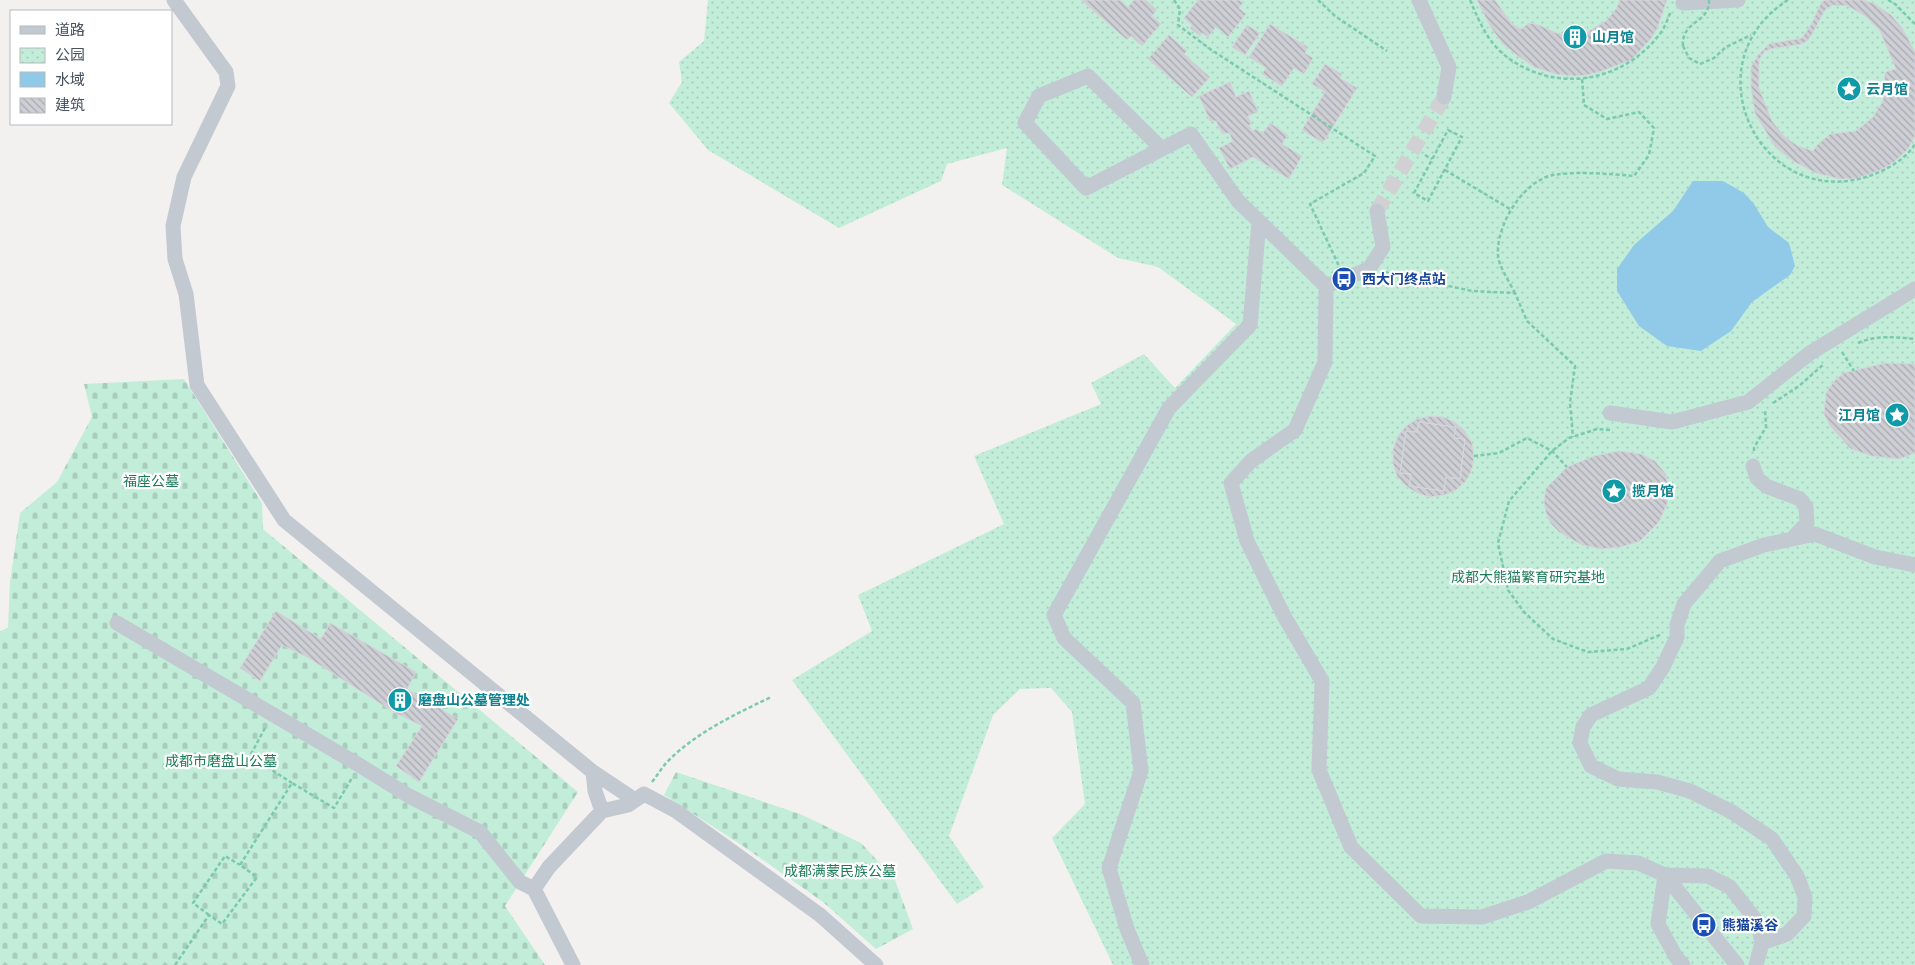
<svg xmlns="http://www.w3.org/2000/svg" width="1915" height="965" viewBox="0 0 1915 965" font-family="'DejaVu Sans','Noto Sans SC',sans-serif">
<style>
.cemetery{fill:url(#cemetery-stones)}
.park{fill:url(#park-dots)}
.water{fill:#91cae8}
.building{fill:url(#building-back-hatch);stroke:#d5d6db;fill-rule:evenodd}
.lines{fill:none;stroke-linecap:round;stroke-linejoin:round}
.minor-tunnel{stroke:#d1d1d3;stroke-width:15;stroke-dasharray:15 8;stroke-linecap:butt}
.path{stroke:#7bcaae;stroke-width:2.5;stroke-dasharray:4 2.5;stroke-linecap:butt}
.minor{stroke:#c2c9d1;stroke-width:15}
.path-bridge{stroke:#7bcaae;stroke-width:2.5;stroke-dasharray:4 2.5;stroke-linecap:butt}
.labels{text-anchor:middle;stroke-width:4.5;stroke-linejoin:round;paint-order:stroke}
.culture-label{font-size:14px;font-weight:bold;fill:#0d838f;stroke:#fff;text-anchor:start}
.transit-label{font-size:14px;font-weight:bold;fill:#164399;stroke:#fff;text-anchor:start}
.park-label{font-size:14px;fill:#1c7c59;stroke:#fff}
</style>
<defs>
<pattern id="cemetery-stones" width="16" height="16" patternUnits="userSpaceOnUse" patternTransform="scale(1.25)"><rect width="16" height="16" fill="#c2edd9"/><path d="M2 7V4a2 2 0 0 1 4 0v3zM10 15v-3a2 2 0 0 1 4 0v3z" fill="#a8cdbd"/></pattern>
<pattern id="park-dots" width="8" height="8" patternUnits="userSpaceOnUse" patternTransform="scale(1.25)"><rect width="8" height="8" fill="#c2edd9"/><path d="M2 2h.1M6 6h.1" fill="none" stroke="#a8cdbd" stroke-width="1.8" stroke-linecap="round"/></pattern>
<pattern id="building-back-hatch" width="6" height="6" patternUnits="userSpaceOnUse" patternTransform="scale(1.25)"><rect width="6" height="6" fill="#cecfd5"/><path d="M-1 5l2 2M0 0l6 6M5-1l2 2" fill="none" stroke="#a9aab0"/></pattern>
</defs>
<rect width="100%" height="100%" fill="#f3f1f0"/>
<path class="cemetery" d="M184,379L262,503L263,529L578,792L505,906L545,965H0V631L8,628L10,582L20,513L57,482L92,417L84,384Z
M676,772L800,814L861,843L895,880L913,929L876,949L823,902L743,846L664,795Z"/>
<path class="park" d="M708,0H1915V965H1113L1052,838L1085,804L1072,712L1051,688L1020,689L993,715L949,836L984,887L957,904L792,680L872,631L858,595L1004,524L974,456L1101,404L1091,383L1144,354L1175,388L1236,324L1158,267L1118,258L1002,185L1007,148L947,164L941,181L839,228L708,150L669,103L682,82L679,62L704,41Z"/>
<path class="water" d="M1693,181H1723L1744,193L1754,204L1768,227L1789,243L1795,266L1790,275L1752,302L1731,331L1701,351L1667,346L1639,326L1617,291V269L1634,245L1673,211Z"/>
<path class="building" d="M1081,0H1120L1128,7L1134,0H1146L1157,10L1152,16L1161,24L1142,46L1131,36L1127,40Z
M1198,0H1239L1243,3L1239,8L1246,14L1228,37L1216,27L1208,37L1202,33L1200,36L1190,28L1192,25L1184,18Z
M1477,0H1495L1512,24L1521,29L1529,23L1539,25L1556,33L1571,34L1587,32L1606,21L1616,9L1620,0H1667L1657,29L1650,40L1631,60L1599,72L1587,75L1574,76L1555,74L1534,67L1518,56L1504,45L1491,28Z
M1825,0H1863L1875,4L1891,15L1903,29L1915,52V136L1908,149L1893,163L1880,170L1855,179H1840L1816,173L1793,161L1775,147L1755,113L1751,87V67L1758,55L1769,44L1802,38L1811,25L1821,3ZM1833,5L1848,6L1865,16L1880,31L1896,69L1888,71L1885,73L1883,101L1873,117L1856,131L1830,134L1817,145L1813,151L1798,146L1785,137L1772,121L1759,88V60L1765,51L1771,49L1802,44L1807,41L1811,36L1825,10Z
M1270,24L1308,47L1305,53L1313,58L1304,74L1294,68L1282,86L1262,74L1266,68L1249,57Z
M1247,25L1260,33L1245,55L1232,47Z
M1169,35L1187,51L1184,54L1210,77L1192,97L1148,59Z
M1325,64L1342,74L1340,78L1357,88L1323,143L1302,130L1325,92L1312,84Z
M1230,82L1236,97L1249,91L1258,112L1248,116L1252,124L1249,125L1252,131L1256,129L1263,133L1270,123L1288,135L1282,144L1302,156L1289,179L1253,157L1230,169L1219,148L1233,141L1229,133L1222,134L1216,121H1210L1199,96Z
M1885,363L1915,364V453L1899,459L1872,456L1851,449L1830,426L1824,414L1826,393L1834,381L1844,373Z
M1431,416L1443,417L1455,422L1465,431L1472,443L1474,456L1472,469L1466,481L1456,490L1444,495L1430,497L1417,493L1406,486L1397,476L1393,463V449L1398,436L1406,426L1417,419ZM1419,422L1456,427L1454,438L1465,439L1460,479L1446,477L1444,491L1409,486L1411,474L1400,473L1406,431L1417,432Z
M1419,422L1456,427L1454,438L1465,439L1460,479L1446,477L1444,491L1409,486L1411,474L1400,473L1406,431L1417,432Z
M1619,451L1641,454L1655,461L1666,474L1668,488L1667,504L1659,522L1640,541L1621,547L1602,549L1582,545L1559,532L1551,524L1546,513L1544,502L1546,488L1567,467L1594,456Z
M276,611L321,639L330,623L416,672L407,689L458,719L419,782L396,766L422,726L392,711L307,657L282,645L260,681L240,668Z"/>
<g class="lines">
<path class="minor-tunnel" d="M1377,211L1444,97"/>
<path class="path" d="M1174,0L1180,9L1178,25L1210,49L1375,156L1364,173L1310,204L1339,266
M1318,0L1335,16L1387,51
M1470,0C1479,21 1488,43 1507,57C1556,94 1623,82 1659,35C1665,28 1668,18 1671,11
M1788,0C1687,64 1762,215 1872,175C1888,169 1906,159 1915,144
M1888,0L1895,4L1915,24
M1683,46L1689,58L1700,64L1714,58L1726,47L1751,35
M1448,130L1462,137L1428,201L1414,193Z
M1425,155L1432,159
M1445,170L1510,209
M1385,272L1472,291L1515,293L1527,321L1575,366L1570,403L1573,437
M1515,293C1510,283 1498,265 1498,255C1496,225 1523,181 1553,175C1577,171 1610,174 1634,176L1649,155L1654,128L1639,112L1607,119L1584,105L1582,78
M1858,343C1877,335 1895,337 1915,339
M1842,352L1854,371
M1773,403L1799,386L1824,364
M1610,430L1597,429L1569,438L1552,451L1509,501L1498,543L1508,590L1524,612L1553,639L1588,652L1627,649L1662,634
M1754,451V448L1766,427L1765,409
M1474,456L1499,453L1527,438L1552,451L1567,467
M265,728L250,756L292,783
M652,782C657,776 661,769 666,763C695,733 734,715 771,697
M209,915L193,903L225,856L240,865
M175,965L209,915L222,924L257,877L240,865L292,783L334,808L352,778"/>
<path class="minor" d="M174,0L226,72L228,86L184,177L173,226L175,259L186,294L197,385L284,520L593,772L595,791L602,811L549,867L534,889L573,965
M1419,0L1449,67L1444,97
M1683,3L1738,0
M1162,149L1088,76L1039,96L1025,123L1086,188L1191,134L1238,201L1326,286
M1377,211L1383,247L1369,269L1326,286L1325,362L1295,430L1251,461L1231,483L1247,541L1284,616L1322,681L1319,770L1351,847L1421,916L1482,917L1528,902L1606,861L1638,863L1665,875L1737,965
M1610,413L1672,422L1748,402L1810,353L1915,289
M1753,466L1757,478L1766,486L1800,499L1806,507L1807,523L1792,539
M117,623L359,765L409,796L480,832L520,882L534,889
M593,772L635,800
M602,811L628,805L644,794L676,811L820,915L876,965
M1762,943L1787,934L1804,916L1805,897L1797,876L1772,839L1732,812L1690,791L1657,782L1618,779L1591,766L1580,743L1583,727L1591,715L1649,688L1663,667L1677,637V625L1684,604L1720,561L1764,545L1815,534L1875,557L1915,565
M1142,965L1127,929L1109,868L1141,771L1133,703L1064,638L1054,615L1169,408L1250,325L1259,222
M1683,965L1676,957L1658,924L1665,875L1708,876L1730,887L1758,923L1762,943L1756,965"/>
<path class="path-bridge" d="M1683,46C1681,20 1710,24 1709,0"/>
</g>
<defs>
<symbol id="building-disc" viewBox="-11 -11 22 22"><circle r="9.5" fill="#0f9aa8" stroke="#fff"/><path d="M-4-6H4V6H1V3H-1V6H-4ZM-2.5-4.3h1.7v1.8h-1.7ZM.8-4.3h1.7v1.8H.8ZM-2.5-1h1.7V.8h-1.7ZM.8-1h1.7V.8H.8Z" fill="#fff"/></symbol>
<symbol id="sight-disc" viewBox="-11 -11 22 22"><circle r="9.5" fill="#0f9aa8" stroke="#fff"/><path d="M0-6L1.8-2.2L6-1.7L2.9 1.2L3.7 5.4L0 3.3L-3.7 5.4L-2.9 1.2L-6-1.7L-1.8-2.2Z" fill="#fff"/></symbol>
<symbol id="bus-disc" viewBox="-11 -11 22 22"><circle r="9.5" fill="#1a4fb4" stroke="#fff"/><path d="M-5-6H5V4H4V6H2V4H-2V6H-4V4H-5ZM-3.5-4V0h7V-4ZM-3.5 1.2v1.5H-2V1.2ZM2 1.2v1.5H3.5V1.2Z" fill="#fff"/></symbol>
</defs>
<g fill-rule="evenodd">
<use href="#building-disc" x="1561" y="23" width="28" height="28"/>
<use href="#sight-disc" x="1835" y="75" width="28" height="28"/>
<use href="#bus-disc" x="1330" y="265" width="28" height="28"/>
<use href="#sight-disc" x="1883" y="401" width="28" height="28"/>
<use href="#sight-disc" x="1600" y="477" width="28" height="28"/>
<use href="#building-disc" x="386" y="686" width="28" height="28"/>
<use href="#bus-disc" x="1690" y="911" width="28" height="28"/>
</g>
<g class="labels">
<g class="culture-label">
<text x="1592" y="42">山月馆</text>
<text x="1866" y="94">云月馆</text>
<text x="1880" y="420" text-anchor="end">江月馆</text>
<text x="1632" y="496">揽月馆</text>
<text x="418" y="705">磨盘山公墓管理处</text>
</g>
<g class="transit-label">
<text x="1362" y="284">西大门终点站</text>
<text x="1722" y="930">熊猫溪谷</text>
</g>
<g class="park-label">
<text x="151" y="486">福座公墓</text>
<text x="1528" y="582">成都大熊猫繁育研究基地</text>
<text x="221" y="766">成都市磨盘山公墓</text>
<text x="840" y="876">成都满蒙民族公墓</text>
</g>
</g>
<rect x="10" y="10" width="162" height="115" fill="#ffffff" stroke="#b6b9be"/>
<rect x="20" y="26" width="25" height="8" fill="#c2c9d1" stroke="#b6b9be"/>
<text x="55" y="35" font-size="15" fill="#49515d">道路</text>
<rect x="20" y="48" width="25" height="15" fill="url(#park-dots)" stroke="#b6b9be"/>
<text x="55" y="60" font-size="15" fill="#49515d">公园</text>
<rect x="20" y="72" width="25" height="15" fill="#91cae8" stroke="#b6b9be"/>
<text x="55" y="85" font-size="15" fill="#49515d">水域</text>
<rect x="20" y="98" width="25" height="15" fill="url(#building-back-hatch)" stroke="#b6b9be"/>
<text x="55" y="110" font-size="15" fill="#49515d">建筑</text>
</svg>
